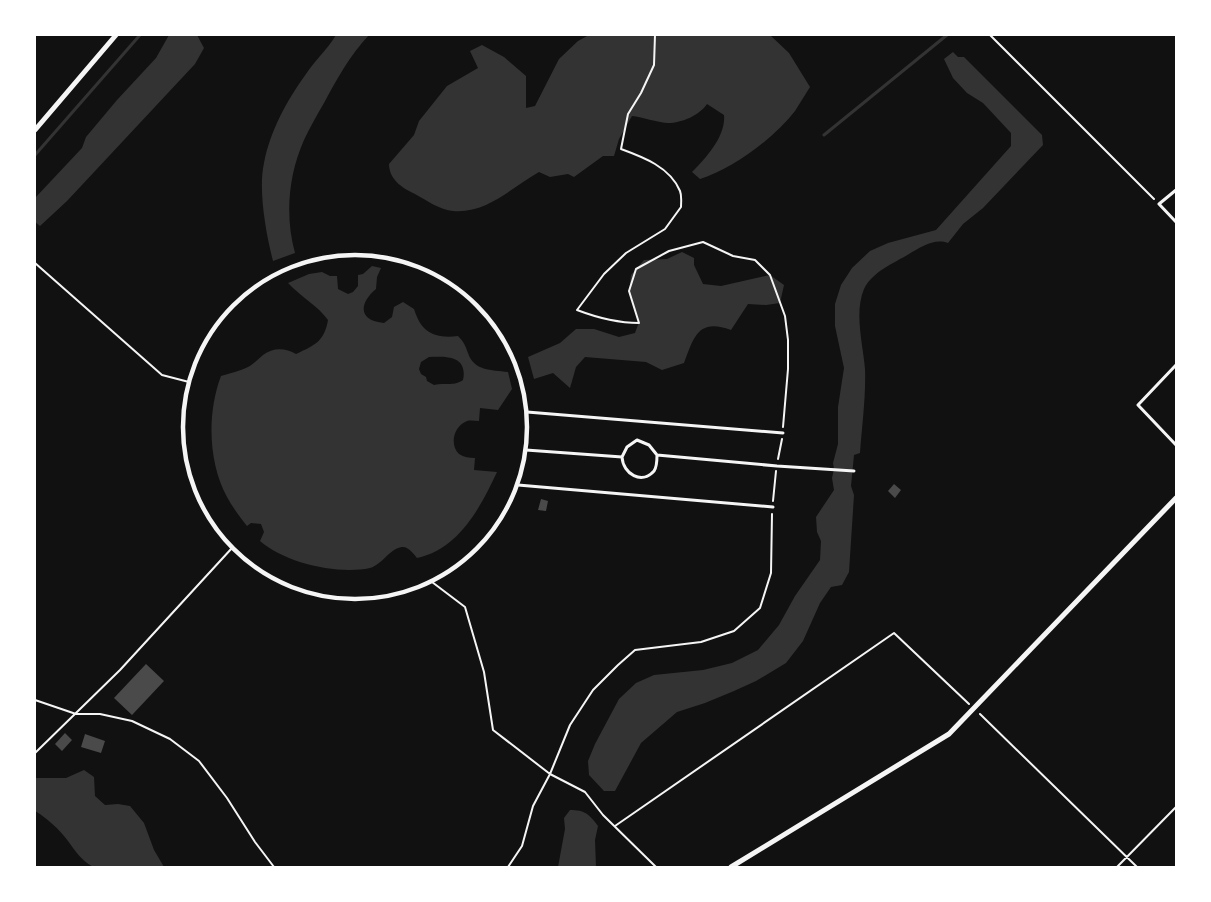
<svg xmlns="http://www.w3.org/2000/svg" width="1211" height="902" viewBox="0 0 1211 902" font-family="'Zilla Slab',serif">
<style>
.water{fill:#333;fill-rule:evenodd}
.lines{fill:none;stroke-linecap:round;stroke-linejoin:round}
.stream{stroke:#333;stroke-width:3}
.building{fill:#4a4a4a}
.path{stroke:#f5f5f5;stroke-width:2}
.service{stroke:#f5f5f5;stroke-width:3}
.pedestrian{stroke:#f5f5f5;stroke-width:4.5}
.minor{stroke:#f5f5f5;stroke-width:5}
</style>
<rect width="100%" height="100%" fill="#111"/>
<path class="water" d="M169,35H197L204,48L195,64L67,201L40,226L35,222V198L82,148L86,137L117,100L156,58Z
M336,35H369C350,55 337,79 324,103C317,115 310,127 304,140C288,176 285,217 295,253L273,261C266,234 258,190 264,163C270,131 287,100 306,74C315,60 328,49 336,35Z
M589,35H770L789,53L810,87C805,95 800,103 795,111C774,138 733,169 700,179L692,172C706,158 726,136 724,115L707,104C700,115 682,123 668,123C660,123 642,117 632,116L619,139L614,156H603L574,177L568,174L550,177L539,172C512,187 487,214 453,211C440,210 426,200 415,194C402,188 389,179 389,164L414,135L419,121L447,86L478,68L470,51L482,45L504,57L526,76V108L535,106L559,59L578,41Z
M953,52L958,57H964L1042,135L1043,145L983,208L963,224L948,243C934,238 921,247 909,254C894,263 872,272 864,289C854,313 863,344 865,369C866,397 862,425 860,453L854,455L851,486L854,495L849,572L842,585L831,587L820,603L803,641L786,663L756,681L734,691L705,703L677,712L641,743L615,791H604L589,775L588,761L595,744L619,699L636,683L654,675L703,670L732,663L758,650L779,625L795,596L820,560L821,541L817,532L816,517L834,490L832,478L834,469L833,463L838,444V407L844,368L835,326V304L841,285L852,268L870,251L888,243L936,230L1011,146V133L983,103L967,93L953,78L944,59Z
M682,252L694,258V265L703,284L721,286L770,275L784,285L780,303L766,305L748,304L731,330C698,318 694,337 684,363L662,370L646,362L585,357L576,367L570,388L553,373L534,379L528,357L560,343L576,329H594L619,337L635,333L639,322L629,291L631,275L644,260L667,259Z
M372,266L381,268L377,277L376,289C358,304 359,321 384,323L392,317L394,307L403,302L414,309C421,332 434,339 458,336C464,342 465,345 468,353C474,371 491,370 508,372L512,389L498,410L480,408L479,421C475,421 471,420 467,421C454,426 449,444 459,454C464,457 469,458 475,458L474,470L497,472C480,508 459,549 417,558C414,554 408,546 402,547C389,549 383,564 370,568C338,575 285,563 260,541L264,532L261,524L251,523L247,526C240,517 233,508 227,497C208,462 207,413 221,376C230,373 240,371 248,367C254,364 258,359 263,355C273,347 286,348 296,354C315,345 324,342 328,320C317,305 301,297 288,283L309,274L322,272L330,276H337L338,289L348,294L353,292L358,286V275L363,274ZM429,357C447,356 468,356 463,380C453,387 445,382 434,385L427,381L426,377L421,374L419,369L421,362Z
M84,770L94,777L95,796L105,805L118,804L130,806L144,823L154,850L164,867H93C81,860 76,852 68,841C59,829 47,818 35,811V778H66Z
M570,810C585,810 589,814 598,826L595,840L596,867H558L565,829L564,818Z"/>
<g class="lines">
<path class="stream" d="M824,135L947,35
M35,155L140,35"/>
</g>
<path class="building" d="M894,484L901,490L895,498L888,491Z
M541,499L548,501L546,511L538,510Z
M146,664L164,681L132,715L114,698Z
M65,733L72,740L62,751L55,744Z
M85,734L105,741L101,753L81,747Z"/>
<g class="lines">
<path class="path" d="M655,35L654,65L641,93L628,114L621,149C643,157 670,167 680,191C682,196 681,202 681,207L665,229L626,253L604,274L577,310C598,318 617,323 639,323L629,291L636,269L669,251L703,242L733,256L755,260L770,275L785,316L788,340V369L783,427
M990,35L1154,199
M35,263L162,375L189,382
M778,459L782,439
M773,501L776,471
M432,582L465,607L484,672L493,730L550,774L585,792L603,815L656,867
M35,700L76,714H100L132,721L170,739L199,761L227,798L255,842L274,867
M980,714L1137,867
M35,753L120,670L232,548
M615,826L894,633L969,704
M508,867L522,846L533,806L550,774L570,725L593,690L618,665L635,650L701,642L734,631L760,608L771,573L772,514
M1117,867L1176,807"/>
<path class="service" d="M1176,190L1159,204L1176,222
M1176,365L1138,405L1176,445
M527,412L783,433
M526,450L622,457C623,474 642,485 654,471C657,467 657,461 657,455L649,445L637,440L627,447L622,457
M657,455L777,466L854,471
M518,485L773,507"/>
<path class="pedestrian" d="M183 427a172 172 0 1 1 344 0a172 172 0 1 1-344 0Z"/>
<path class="minor" d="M35,130L116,35
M731,867L949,734L1176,498"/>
</g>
<rect width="1211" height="902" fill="none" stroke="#ffffff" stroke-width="72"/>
</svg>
